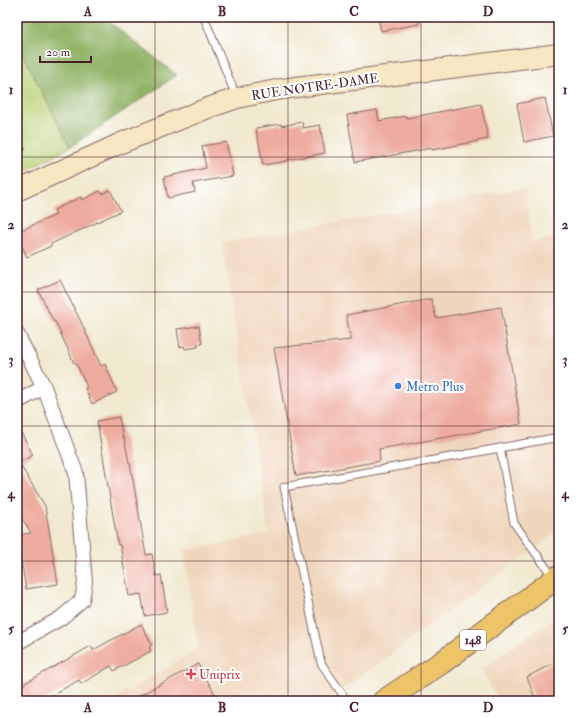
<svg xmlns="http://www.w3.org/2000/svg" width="576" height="718" viewBox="0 0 576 718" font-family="'IM FELL Double Pica',serif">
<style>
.built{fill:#efd6bc}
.green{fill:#b9d277;stroke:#827851}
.forest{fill:#92b468;stroke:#6e6a4a}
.building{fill:#eeac9f}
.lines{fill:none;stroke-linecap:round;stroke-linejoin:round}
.lane-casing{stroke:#846665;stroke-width:9}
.street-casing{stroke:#846665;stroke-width:16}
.secondary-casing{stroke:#846665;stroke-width:22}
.primary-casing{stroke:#846665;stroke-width:24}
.path{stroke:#846665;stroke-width:2.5;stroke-dasharray:3 3;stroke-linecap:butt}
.lane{stroke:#fff;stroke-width:7}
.street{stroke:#fff;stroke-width:14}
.secondary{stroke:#f8e7c3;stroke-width:20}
.primary{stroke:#eec469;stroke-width:22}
.grid{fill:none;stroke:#4a1f2b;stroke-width:1;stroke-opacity:0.55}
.shop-dot{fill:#3f7fe0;stroke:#fff;stroke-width:1.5}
.health-dot{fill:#e0444e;stroke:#fff;stroke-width:1.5}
.labels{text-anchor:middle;stroke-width:4;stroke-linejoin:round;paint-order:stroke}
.shield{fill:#fff;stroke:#80626b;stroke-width:1}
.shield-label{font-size:12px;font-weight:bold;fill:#4a1f2b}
.street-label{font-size:13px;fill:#4a1f2b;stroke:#fff}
.shop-label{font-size:13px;fill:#366cbe;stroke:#fff;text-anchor:start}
.health-label{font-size:13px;fill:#be3a42;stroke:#fff;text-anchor:start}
.neatline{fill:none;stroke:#4a1f2b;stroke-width:1.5}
.grid-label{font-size:13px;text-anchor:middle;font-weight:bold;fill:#4a1f2b}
</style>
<rect width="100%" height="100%" fill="#fff"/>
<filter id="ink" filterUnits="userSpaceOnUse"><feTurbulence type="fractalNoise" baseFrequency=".025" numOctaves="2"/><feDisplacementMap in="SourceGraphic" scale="8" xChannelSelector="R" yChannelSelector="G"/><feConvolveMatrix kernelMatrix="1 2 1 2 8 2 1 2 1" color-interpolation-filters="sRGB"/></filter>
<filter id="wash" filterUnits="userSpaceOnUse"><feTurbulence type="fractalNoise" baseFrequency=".012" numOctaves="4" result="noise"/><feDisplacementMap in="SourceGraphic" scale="16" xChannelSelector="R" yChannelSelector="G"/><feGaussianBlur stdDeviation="0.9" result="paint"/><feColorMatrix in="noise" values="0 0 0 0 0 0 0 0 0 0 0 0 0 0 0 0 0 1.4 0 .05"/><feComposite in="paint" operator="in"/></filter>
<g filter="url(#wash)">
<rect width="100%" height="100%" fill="#f1e9d0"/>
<path class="built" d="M525,188L532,242L559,237V530L368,671L324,701H111L198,649L184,551L269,534L222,243Z
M559,614V701H499L481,669Z"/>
<path class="green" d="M17,43L70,147L17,175Z"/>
<path class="forest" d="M17,17H103L177,75L70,147L17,43Z"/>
<g id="blocks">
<path class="building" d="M378,17H419V24L381,31Z
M545,98L553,136L524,142L517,104Z
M481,104L488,139L432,150V148L355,162L347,115L377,110L379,121L406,116L407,118Z
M302,122L303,128L320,125L325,153L287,160V161L263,165L256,128L281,124V126Z
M226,142L233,176L193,183L195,192L168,198L164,177L206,168L202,146Z
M110,190L121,211L51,244V246L27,257L17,235V232L56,215L54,210L81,197L82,200L100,191L102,194Z
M60,280L81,322L101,366L105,364L117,392L92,404L85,388L87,387L76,363H74L55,321L54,322L38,290Z
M431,299L436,318L501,307L521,424L379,449L380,461L296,476L274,348L351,340L346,315Z
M199,326L202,344H197L198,347L185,349L184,346L180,347L177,329Z
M119,417L123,438L124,437L129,463H130L146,555L152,554L156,576L161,575L167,612L145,616L141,594L129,596L120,545H118L97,421Z
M17,425L33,455L19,463L45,506L58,584L26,589L17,535L31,533L17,510Z
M141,624L152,645L149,647L151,651L114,671L111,666L81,684L79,680L42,701H28L20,686L91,646L93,650Z
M559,660V695L548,701H536L527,677Z
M198,664L219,701H130L159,685Z"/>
</g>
</g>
<g filter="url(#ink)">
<use href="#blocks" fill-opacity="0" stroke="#846665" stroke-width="1"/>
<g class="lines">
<defs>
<path id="lane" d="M204,17L236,96
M500,448L514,523L553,577
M347,701L321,663L284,487L462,455L559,437"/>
<path id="street" d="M17,334L44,387L76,473L85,582L82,600L61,618L17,643
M17,402L44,387"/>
<path id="secondary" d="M17,191L121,143L208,108L237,98L276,90L296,87L435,70L559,54"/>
<path id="primary" d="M384,701L441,663L559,576"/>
</defs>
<use href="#lane" class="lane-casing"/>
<use href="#street" class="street-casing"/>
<use href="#secondary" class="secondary-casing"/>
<use href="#primary" class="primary-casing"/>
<path class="path" d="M17,151L27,148"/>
<use href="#lane" class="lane"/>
<use href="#street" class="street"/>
<use href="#secondary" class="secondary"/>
<use href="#primary" class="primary"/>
</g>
</g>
<path class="grid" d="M155,17V701M288,17V701M421,17V701M17,157H559M17,292H559M17,426H559M17,561H559"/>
<circle class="shop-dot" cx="398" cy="386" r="4"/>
<path class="health-dot" d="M189 668h4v4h4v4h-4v4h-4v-4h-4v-4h4z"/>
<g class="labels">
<rect class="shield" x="460" y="630" width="26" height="20" rx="3"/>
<g class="shield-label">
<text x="473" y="644">148</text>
</g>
<g class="street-label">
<text transform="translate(315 86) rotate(-8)" y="5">RUE NOTRE-DAME</text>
</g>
<g class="shop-label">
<text x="406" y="391">Metro Plus</text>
</g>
<g class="health-label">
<text x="199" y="679">Uniprix</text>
</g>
</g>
<rect width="576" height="718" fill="none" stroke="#fff" stroke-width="44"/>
<path d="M40 56v6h51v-6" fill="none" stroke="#4a1f2b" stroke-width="2"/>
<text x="46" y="56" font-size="12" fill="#4a1f2b" stroke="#ffffff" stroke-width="3" paint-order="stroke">20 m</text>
<rect x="22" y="22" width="532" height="674" class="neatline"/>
<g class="grid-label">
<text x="88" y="16">A</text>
<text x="222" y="16">B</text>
<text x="354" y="16">C</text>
<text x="488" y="16">D</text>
<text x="11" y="94">1</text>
<text x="565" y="94">1</text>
<text x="11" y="229">2</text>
<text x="565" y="229">2</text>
<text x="11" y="364">3</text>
<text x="565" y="364">3</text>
<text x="11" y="498">4</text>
<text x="565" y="498">4</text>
<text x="11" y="633">5</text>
<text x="565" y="633">5</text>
<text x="88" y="712">A</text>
<text x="222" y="712">B</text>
<text x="354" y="712">C</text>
<text x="488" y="712">D</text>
</g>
</svg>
